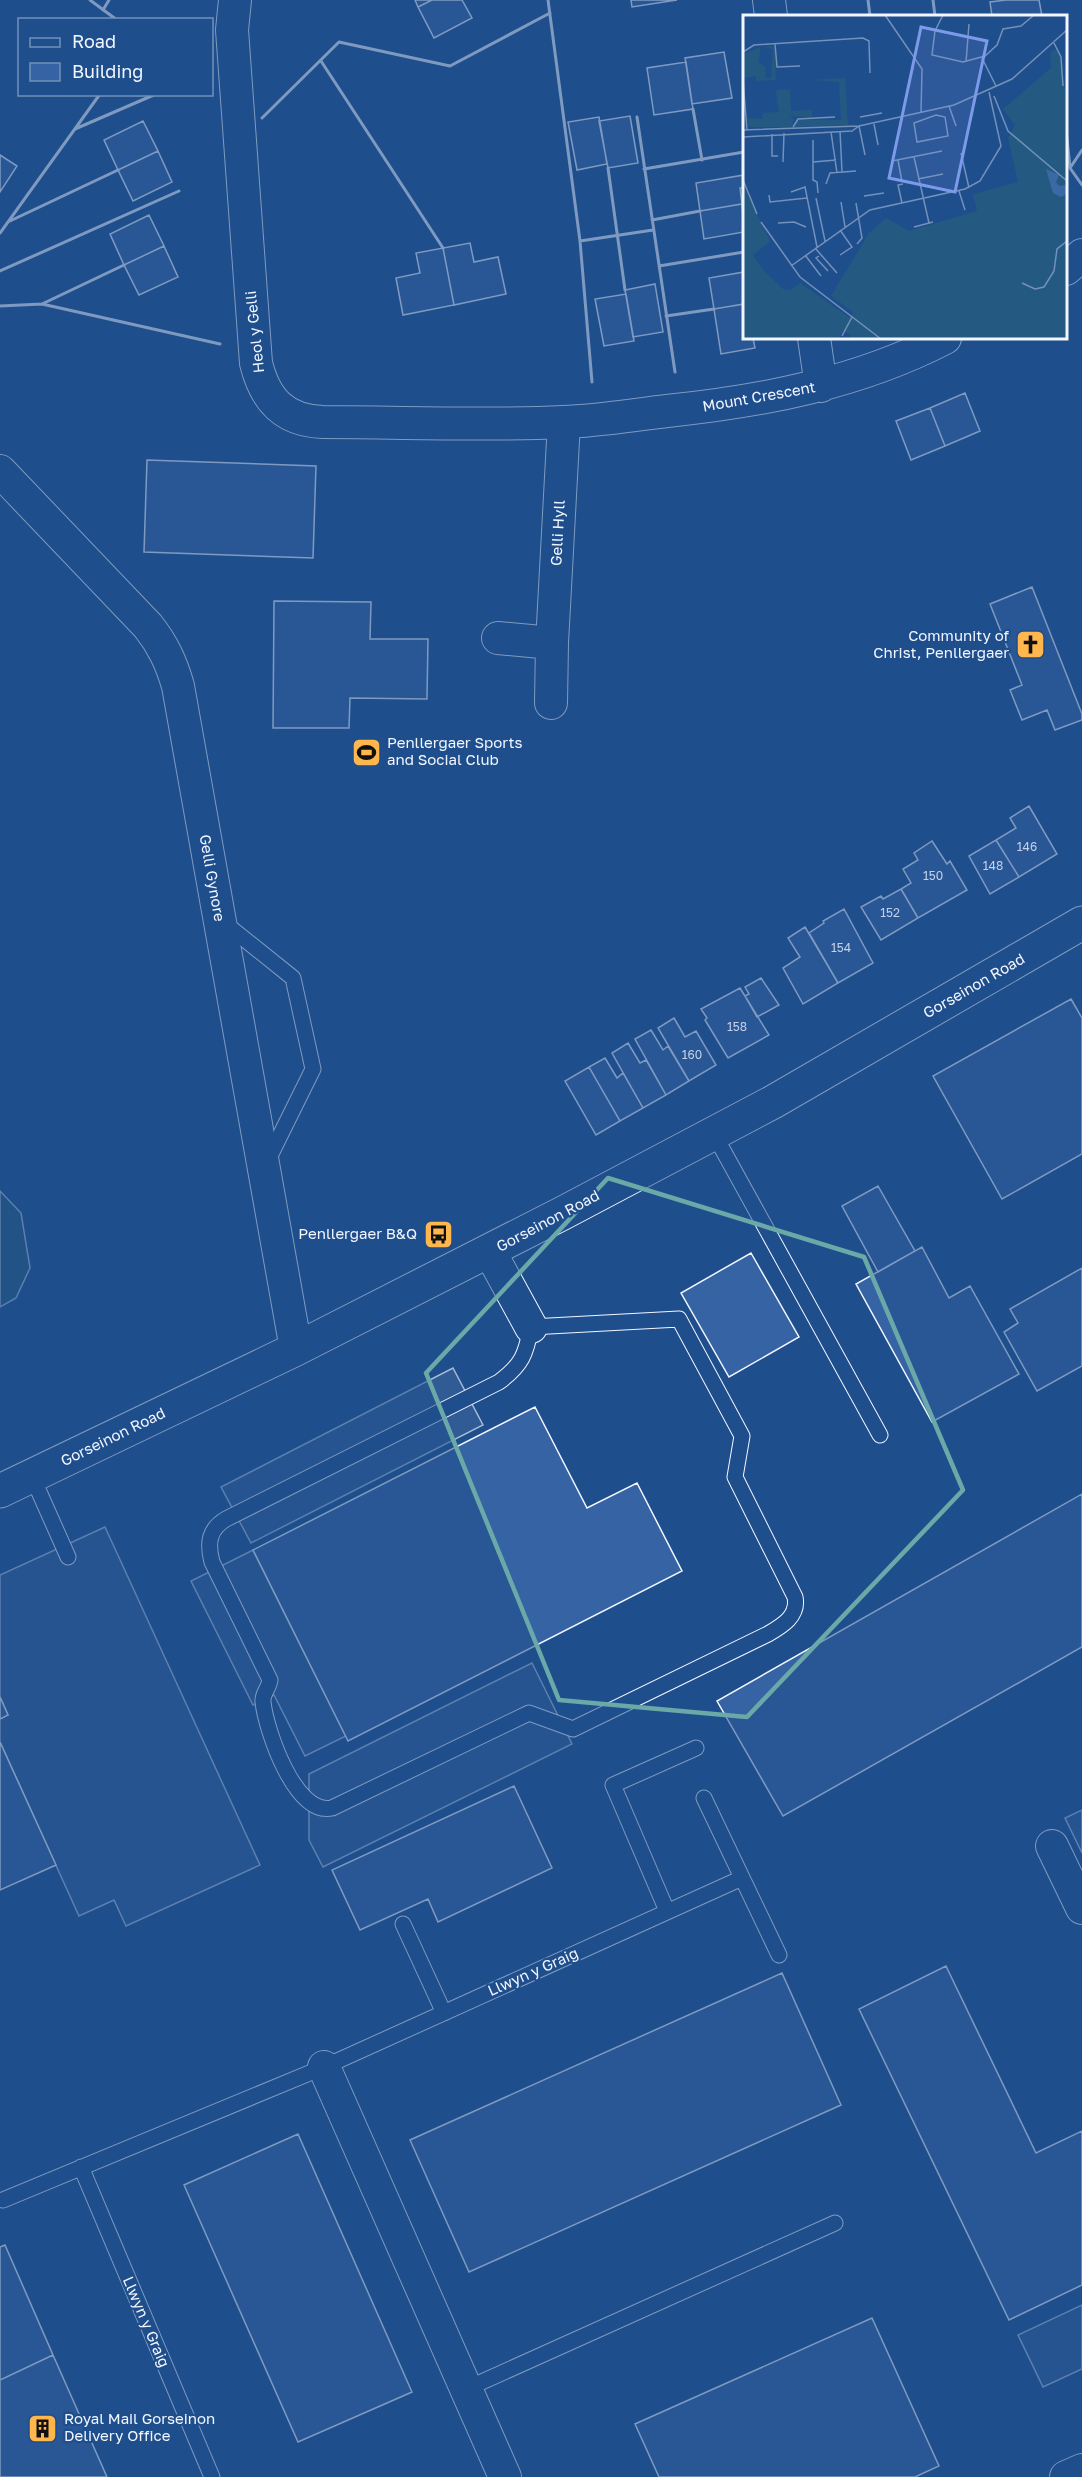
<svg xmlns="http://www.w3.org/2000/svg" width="1082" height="2477" viewBox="0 0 1082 2477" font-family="'Golos Text',sans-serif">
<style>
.green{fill:#245a82;stroke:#a8bbd7;stroke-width:1.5}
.parking{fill:#305b95;stroke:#a8bbd7;stroke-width:1.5}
.building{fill:#3563a3;stroke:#f2f6ff;stroke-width:1.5}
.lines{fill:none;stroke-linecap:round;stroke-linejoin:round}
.lane-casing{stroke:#f2f6ff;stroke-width:17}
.street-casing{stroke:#f2f6ff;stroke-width:34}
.primary-casing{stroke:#f2f6ff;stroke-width:35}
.lane{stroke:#1f4e8c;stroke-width:15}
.street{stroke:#1f4e8c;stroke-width:32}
.primary{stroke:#1f4e8c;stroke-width:33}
.wall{stroke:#f2f6ff;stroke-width:3}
.marked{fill:none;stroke:#6aa9a8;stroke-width:4.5;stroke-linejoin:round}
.labels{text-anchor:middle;stroke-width:4.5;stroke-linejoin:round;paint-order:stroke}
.number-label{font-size:12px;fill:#c3d1e8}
.street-label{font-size:15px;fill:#f2f6ff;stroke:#1f4e8c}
.poi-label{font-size:15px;fill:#f2f6ff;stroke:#1f4e8c;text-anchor:end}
.inset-road{fill:none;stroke:#7391ba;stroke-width:1.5}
.view{fill:#7d9aea;fill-opacity:0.15;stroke:#7d9aea;stroke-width:3}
.inset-edge{fill:none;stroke:#f2f6ff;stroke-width:3}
</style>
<rect width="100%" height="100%" fill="#1f4e8c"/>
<path class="green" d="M0,1191L21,1213L30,1268L16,1298L0,1307Z"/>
<path class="parking" d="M453,1368L483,1425L251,1543L221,1487Z
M105,1527L260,1865L126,1926L114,1900L79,1916L0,1742V1719L8,1715L0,1697V1575Z
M253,1550L346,1736L305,1756L274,1695L253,1705L191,1581Z
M532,1663L572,1744L323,1867L309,1840V1774Z
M1082,1810V1853L1065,1818Z
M1082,2305V2369L1043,2387L1018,2335Z"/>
<path class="building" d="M415,0H432L418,7Z
M432,0H462L472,18L434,38L418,7Z
M631,0H677L632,7Z
M1006,0H1039L1042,16H992L990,2Z
M724,52L732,98L692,104L685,58Z
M686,62L693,109L654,115L647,68Z
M630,116L638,163L608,168L599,121Z
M599,117L607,164L577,170L568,122Z
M143,121L158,151L118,170L104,140Z
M158,151L172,182L133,201L118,170Z
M0,155L17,166L0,192Z
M744,175V188H740L742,204L700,211L696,183Z
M742,204L744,232L704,239L700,211Z
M149,215L164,246L124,265L110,234Z
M470,243L474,262L498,257L506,294L454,305L443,248Z
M164,246L178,277L139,295L124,265Z
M443,248L454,305L403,315L396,278L420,273L416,253Z
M744,272V304L714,309L709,278Z
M655,284L663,332L633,337L625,290Z
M626,294L634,341L604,346L595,299Z
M744,304V338H753L755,348L721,354L714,309Z
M965,393L980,431L945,446L930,408Z
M930,408L945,446L911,460L896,421Z
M147,460L316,466L313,558L144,552Z
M1032,587L1082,714V720L1055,730L1047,710L1022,720L1010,690L1022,685L990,604Z
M274,601L371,602L370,639H428L427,699L350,698L349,728H273Z
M1029,806L1057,854L1019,877L996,840L1016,828L1010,818Z
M996,840L1019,877L990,894L969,856Z
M932,841L947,864L950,861L967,890L918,918L901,889L911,883L903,869L918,860L914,853Z
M901,889L918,918L881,940L861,907L881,896L883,899Z
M844,909L873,963L838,983L809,933L824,923L823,921Z
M805,927L838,983L803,1004L783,968L800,957L788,938Z
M761,978L779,1005L757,1017L745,996L749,994L745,987Z
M740,988L769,1035L728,1058L705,1020L707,1018L701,1009Z
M1071,999L1082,1018V1154L1002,1199L933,1076Z
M674,1018L685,1037L696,1031L716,1065L689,1081L658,1028Z
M651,1030L663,1050L668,1046L689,1081L666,1095L635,1039Z
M628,1043L640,1063L646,1060L666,1095L643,1108L612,1053Z
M605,1058L617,1078L623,1073L643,1108L620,1121L589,1067Z
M589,1067L620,1121L596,1135L565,1081Z
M878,1186L915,1251L878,1272L842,1206Z
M922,1247L949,1298L970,1286L1019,1374L932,1422L856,1284Z
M751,1253L799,1337L729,1377L681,1293Z
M1082,1268V1366L1037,1391L1004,1332L1018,1323L1010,1309Z
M535,1407L587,1508L637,1483L682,1571L348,1741L253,1550Z
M1082,1494V1647L783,1816L717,1701Z
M0,1697L8,1715L0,1719Z
M0,1742L56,1865L0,1890Z
M514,1786L552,1868L438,1922L428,1899L360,1930L332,1870Z
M946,1966L1036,2153L1082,2131V2285L1009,2320L859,2009Z
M782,1973L841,2105L469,2272L410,2140Z
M298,2134L412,2392L298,2442L184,2185Z
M5,2245L53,2355L0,2380V2247Z
M872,2318L939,2466L915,2477H659L635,2424Z
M53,2355L107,2477H0V2380Z"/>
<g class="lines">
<defs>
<path id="lane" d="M222,921L293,978L313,1069L267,1162
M714,1134L880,1435
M679,1319L742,1436L735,1477L795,1597C799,1616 782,1626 768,1634L573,1729L529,1713L332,1808C295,1816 266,1730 263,1702C262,1694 269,1688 270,1680L212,1562C207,1543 209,1529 226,1519L499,1382C522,1365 526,1354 531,1327Z
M32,1476L68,1557
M704,1798L779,1955
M667,1911L613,1785L696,1748
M403,1924L444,2013
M81,2167L212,2477
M3,2200L324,2067L742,1878
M466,2389L835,2223"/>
<path id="street" d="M235,0L232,30L256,363C265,400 284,421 323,422C403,422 483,426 563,422C598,421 632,415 667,411C763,401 858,383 945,338
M769,0L771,16
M1066,269L1082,255
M814,338L821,386
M0,471L148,626C163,645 171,662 178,686L296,1349
M498,638L552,643
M551,703L552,643L564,422
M490,1252L531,1327
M1052,1846L1082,1908
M324,2067L505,2477
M1066,2477L1082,2470"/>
<path id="primary" d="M0,1491L296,1349L563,1213L773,1102L1082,923"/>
</defs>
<use href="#lane" class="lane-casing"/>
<use href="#street" class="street-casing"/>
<use href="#primary" class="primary-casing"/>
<use href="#lane" class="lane"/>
<use href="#street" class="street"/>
<use href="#primary" class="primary"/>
<path class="wall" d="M90,0L117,20
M548,0L580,241L592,382
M868,0L870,16
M933,0L935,16
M103,10L109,0
M321,61L443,248
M693,109L702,160
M637,117L675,372
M262,118L339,42L450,66L550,13
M75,129L156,94
M1066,129L1070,168L1082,185
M608,168L625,290
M1070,168L1082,150
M644,169L744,152
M652,220L700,211
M10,221L118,170
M0,233L100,94
M580,241L653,230
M659,266L744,252
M0,271L179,191
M42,304L220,344
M0,306L42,304L124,265
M666,316L714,309"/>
</g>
<path d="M0 0H1082V2477H0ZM608,1178L864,1257L963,1490L747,1717L559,1700L426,1373Z" fill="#1f4e8c" fill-opacity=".55" fill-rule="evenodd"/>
<path class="marked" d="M608,1178L864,1257L963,1490L747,1717L559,1700L426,1373Z"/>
<defs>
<symbol id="church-square" viewBox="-11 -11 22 22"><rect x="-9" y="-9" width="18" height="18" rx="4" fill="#ffb74d" stroke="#1f4e8c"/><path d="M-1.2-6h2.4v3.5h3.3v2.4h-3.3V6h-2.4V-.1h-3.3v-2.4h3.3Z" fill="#111"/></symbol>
<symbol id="stadium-square" viewBox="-11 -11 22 22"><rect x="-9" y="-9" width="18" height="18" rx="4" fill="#ffb74d" stroke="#1f4e8c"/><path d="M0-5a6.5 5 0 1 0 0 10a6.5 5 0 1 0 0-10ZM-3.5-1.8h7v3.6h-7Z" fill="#111"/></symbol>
<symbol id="bus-square" viewBox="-11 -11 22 22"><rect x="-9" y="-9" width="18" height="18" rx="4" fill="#ffb74d" stroke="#1f4e8c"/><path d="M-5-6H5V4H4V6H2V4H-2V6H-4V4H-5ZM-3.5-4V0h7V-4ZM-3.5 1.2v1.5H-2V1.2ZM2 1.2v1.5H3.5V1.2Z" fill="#111"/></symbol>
<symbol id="building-square" viewBox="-11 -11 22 22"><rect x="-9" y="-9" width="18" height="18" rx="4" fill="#ffb74d" stroke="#1f4e8c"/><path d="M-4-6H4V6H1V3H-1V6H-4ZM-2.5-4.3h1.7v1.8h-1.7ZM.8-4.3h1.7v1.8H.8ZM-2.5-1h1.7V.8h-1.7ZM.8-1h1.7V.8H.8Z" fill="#111"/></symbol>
</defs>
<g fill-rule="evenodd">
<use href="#church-square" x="1014" y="628" width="33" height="33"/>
<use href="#stadium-square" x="350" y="736" width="33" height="33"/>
<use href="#bus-square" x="422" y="1218" width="33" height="33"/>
<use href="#building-square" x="26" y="2412" width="33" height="33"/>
</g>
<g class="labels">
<g class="number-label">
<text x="1027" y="851">146</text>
<text x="993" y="870">148</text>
<text x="933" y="880">150</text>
<text x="890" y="917">152</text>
<text x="841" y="952">154</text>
<text x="737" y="1031">158</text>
<text x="692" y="1059">160</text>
</g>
<g class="street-label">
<text transform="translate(255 332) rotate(-96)" y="5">Heol y Gelli</text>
<text transform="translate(759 397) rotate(-10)" y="5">Mount Crescent</text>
<text transform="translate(558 533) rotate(-87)" y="5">Gelli Hyll</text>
<text transform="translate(212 878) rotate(80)" y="5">Gelli Gynore</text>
<text transform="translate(974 986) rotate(-30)" y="5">Gorseinon Road</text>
<text transform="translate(548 1221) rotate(-28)" y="5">Gorseinon Road</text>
<text transform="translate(113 1437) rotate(-26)" y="5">Gorseinon Road</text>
<text transform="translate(533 1972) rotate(-24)" y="5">Llwyn y Graig</text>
<text transform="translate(146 2322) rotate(67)" y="5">Llwyn y Graig</text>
</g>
<g class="poi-label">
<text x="1009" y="641">Community of<tspan x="1009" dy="17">Christ, Penllergaer</tspan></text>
<text x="387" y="748" text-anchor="start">Penllergaer Sports<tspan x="387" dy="17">and Social Club</tspan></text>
<text x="417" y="1239">Penllergaer B&amp;Q</text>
<text x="64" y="2424" text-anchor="start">Royal Mail Gorseinon<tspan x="64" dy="17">Delivery Office</tspan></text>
</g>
</g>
<g transform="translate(743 15)">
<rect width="324" height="324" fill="#1f4e8c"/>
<path d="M29,31L32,34L33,65L13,66V61L1,63L0,39L18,32L15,47L22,51L23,63H28L30,34L20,32ZM312,34L317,39L324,90V324H106L108,320L100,316L95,324H0V170L27,226L10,240L21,256L40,274L48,275L57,268L107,303L110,297L88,281L126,218L143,203L166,216L234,196L230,179L275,167L265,123L272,110L260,94L308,53L307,37ZM102,63L105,110L52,112L54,105H98L96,67L70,65ZM39,74L47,75L48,96L69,95V102L46,101L51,104L48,112H6L4,103L19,104L20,98L36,97L33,76Z" fill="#245a82"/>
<path d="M303,154L316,160L313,167L316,171L322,170L324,179L318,182L310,178Z" fill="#3b69a3"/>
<path class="inset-road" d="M142,0L179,54L178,98M200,0L192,16L189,40L220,47L242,41L254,30L260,14L278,11L291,0M311,28L318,42L320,71M32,29L34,52L57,51M0,37L11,30L120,23L126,26L127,58M239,43L253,71M223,47L226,9M0,65L4,115M251,81L265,116L324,166M206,91L213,111M193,100L202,102L205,121L174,127L171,108ZM117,102L139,98M131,109L135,130M50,112L55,104L92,102M0,115L116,111L211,90L269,64L324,15M97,116L99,157M88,117L94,158M29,119V141H35M0,122L109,116L116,111L122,140M70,125V165L74,167L75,178M218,138L226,173M171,142L186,208M155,145L159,167M149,146L199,136M40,147L41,118M70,147L93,145M175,164L200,159M0,165L14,199M83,169L87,158L113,156M216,176L222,195M48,177L62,172L74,232M26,180L27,187L64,183M121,181L141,178M73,183L82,226M98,187L102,212M113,188L119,223L114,229M159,188L155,170L160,169M18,207L57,262L138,324M35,208L51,207L63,212M171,212L190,207M97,215L109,232L97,240M72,233L94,258M62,240L78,261M76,241L73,243L85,256M48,251L127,195L222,174L237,166L258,131L246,77M279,268L292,274L301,272L311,256L314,234L324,226M99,321L109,302"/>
<path class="view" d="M178,12L244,26L212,177L146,163Z"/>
<rect width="324" height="324" class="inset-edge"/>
</g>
<rect x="18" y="18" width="195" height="78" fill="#1f4e8c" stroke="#7391ba" stroke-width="1.5"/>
<rect x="30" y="38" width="30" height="9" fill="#1f4e8c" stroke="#7391ba" stroke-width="1.5"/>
<text x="72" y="48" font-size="18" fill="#f2f6ff">Road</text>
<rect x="30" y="63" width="30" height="18" fill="#3563a3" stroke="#7391ba" stroke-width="1.5"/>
<text x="72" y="78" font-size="18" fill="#f2f6ff">Building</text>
</svg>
